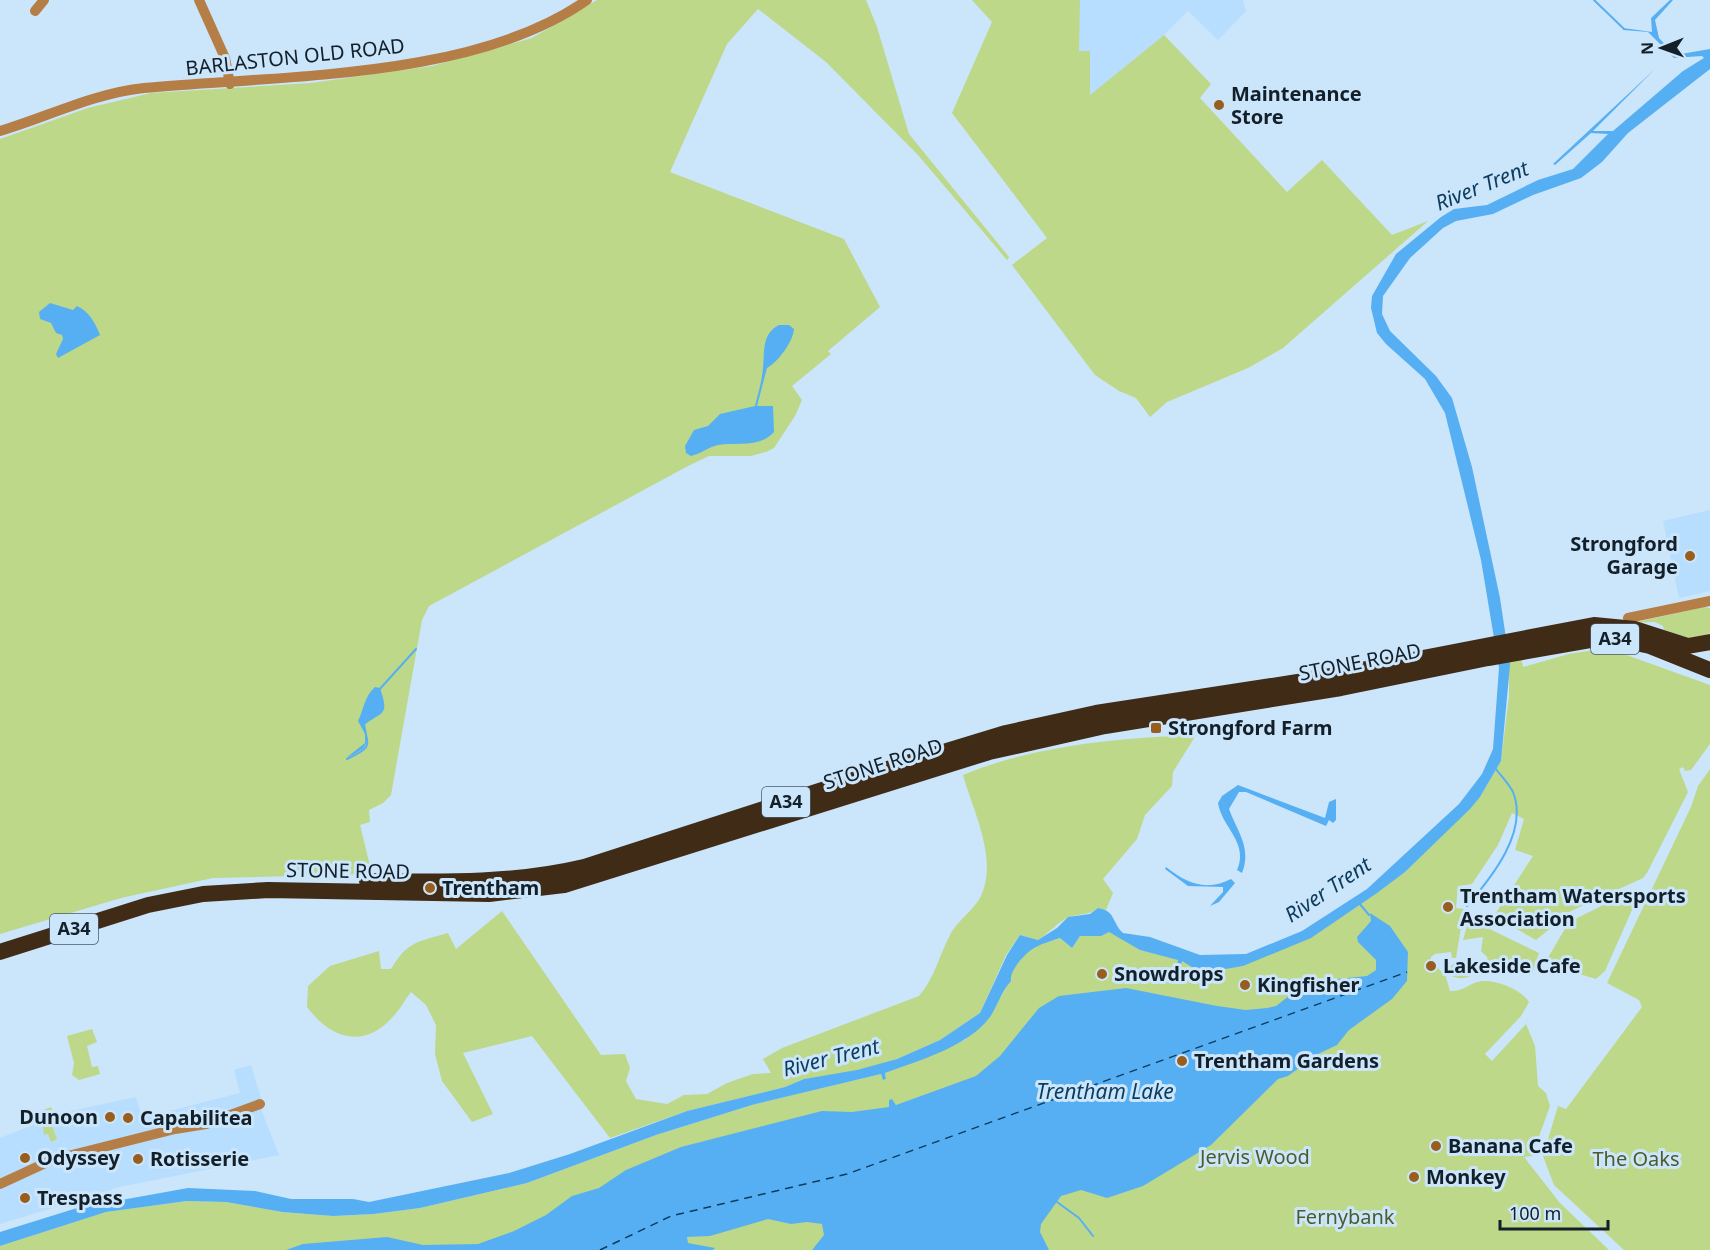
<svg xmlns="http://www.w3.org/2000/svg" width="1710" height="1250" viewBox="0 0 1710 1250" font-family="'Noto Sans',sans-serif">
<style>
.built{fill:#b7defe}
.green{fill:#bdd888}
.water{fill:#57aff3}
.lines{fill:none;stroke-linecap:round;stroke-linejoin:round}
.stream{stroke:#57aff3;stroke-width:2}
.ferry{stroke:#0b3c5e;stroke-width:1.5;stroke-dasharray:8 6;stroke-linecap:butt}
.minor{stroke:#b67e47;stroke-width:10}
.highway{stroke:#402b17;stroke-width:16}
.poi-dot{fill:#985e1d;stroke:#cbe5fb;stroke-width:2}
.labels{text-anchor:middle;stroke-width:6;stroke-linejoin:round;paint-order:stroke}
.shield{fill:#cbe5fb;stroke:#4a5a68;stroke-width:1.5}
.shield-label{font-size:18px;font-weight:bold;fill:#131f29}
.street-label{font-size:20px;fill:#131f29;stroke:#cbe5fb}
.poi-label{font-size:20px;font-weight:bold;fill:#131f29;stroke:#cbe5fb;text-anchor:start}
.park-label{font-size:20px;fill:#4c5b29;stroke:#cbe5fb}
.water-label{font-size:21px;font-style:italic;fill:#0b3c5e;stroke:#cbe5fb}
</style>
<rect width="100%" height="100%" fill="#cbe5fb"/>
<path class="built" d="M972,0H1243L1246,11L1218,40L1188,11L1164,35L1073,109Z
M1710,510V591L1679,598L1663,521Z
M251,1065L264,1108L261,1109L279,1155L120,1187L0,1224V1138L66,1112L136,1097L142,1118L240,1093L234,1070Z"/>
<path class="green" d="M597,0H866L877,27L909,134L1009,257L1007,260L918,155L826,62L758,9L727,44L670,172L844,239L880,307L828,351L831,354L792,386L802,400L795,416L774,448L766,452L751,456H709L688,466L429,606L422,620L391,795L383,803L369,810L370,822L360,825L372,874L213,878L121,898L0,934V139L88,108L151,93L311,83L432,66L532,38Z
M972,0H1080L1079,51H1090V95L1164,35L1211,84L1200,98L1287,192L1322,160L1392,235L1428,221L1283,348L1248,368L1167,402L1150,417L1136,398L1119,391L1095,375L1012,265L1047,238L952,113L992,22Z
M1704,607L1710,608V633L1694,640L1664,630L1663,626L1655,622L1632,623Z
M1607,648L1710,685V744L1691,770L1685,771L1683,767L1679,769L1688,792L1647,873L1643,878L1571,911L1536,940L1494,916L1533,856L1515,850L1524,819L1512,813L1498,845L1472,884L1458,886L1456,908L1464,909L1456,958H1452L1451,952L1435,954L1431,957V961L1435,960L1436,970L1438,968L1446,977L1450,991C1463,992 1471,982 1482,981C1497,980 1521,989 1529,1002L1521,1016L1485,1054L1492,1061L1526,1024L1535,1046L1538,1086L1546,1093L1550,1106L1532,1156L1524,1157L1560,1203L1609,1250H0V1246L106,1212L187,1201L226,1202L282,1212L333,1216L374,1214L420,1208L527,1183L656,1135L752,1105L881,1074L884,1080L886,1079L885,1073L965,1040L997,1003L1010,981C1009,971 1023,955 1031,949C1039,943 1051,942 1060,938L1072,948L1080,936L1090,935L1098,918L1107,922L1111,928H1107L1140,950L1185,961L1205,971L1243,966L1344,915L1405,872L1480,797L1501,761L1509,696V661L1521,658L1523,667L1569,654Z
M1196,735L1173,772L1172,786L1145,815L1137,839L1103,879L1113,893L1106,910L1098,908C1088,916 1081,913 1070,917C1061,919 1047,935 1038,940L1020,935L1006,955L980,1013L940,1040L897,1059L857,1071L804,1079L785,1087L687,1111L610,1138L532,1036L463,1053L493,1114L472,1122L442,1081L435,1054L436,1025L426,1005L411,992C406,998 402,1006 397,1012C368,1049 333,1042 307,1007L308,986L330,966L379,951L381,969H391C408,941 417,942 448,933L456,949L502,911L601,1055L625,1054L630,1068L626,1081L636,1099L667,1104L684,1095L707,1094L727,1083L753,1074L771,1073L763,1059L782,1048L919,996C934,979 939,956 950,935C958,919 977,909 983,891C996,855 973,810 963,775C1035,745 1119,738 1196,735Z
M1710,769V1250H1624L1554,1185L1543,1156L1558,1106L1566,1109L1642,1007L1639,1000L1607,983L1691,807L1698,786Z
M1636,889L1639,894L1605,971L1596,979L1553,966L1546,961L1569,922Z
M1469,919L1539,953L1532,974L1479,970C1469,978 1462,981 1450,975L1449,968L1459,959L1472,964H1483L1488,958L1481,951L1483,937L1463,940Z
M92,1029L97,1042L87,1046L92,1067L98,1066L100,1074L79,1080L72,1075L74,1063L67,1036Z
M51,1107L55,1118L50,1121L57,1139L51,1142L48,1134L44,1135L41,1111Z"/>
<path class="water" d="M1670,0H1673L1655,20L1659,38L1675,55L1710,49V69L1628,133L1602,162L1581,178L1533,195L1493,214L1456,221L1443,228L1410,258L1383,296L1382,314L1390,331L1436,376L1452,398L1472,467L1500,598L1510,665L1501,761L1480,797L1470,809L1405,872L1377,893L1311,938L1243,966L1202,973L1182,961L1180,968L1184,982H1182L1180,972L1173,969L1177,967L1178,960L1140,950L1109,932L1101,936H1080L1072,948L1060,938C1052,941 1043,943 1036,947C1027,951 1009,970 1011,981C1001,992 998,1005 990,1017C969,1046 918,1061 885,1073L886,1079L883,1080L881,1074L752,1105L656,1135L527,1183L420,1208L374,1214L333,1216L282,1212L226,1202L187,1201L106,1212L0,1246V1232L77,1208L188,1188L255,1191L291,1199H353L369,1202L509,1173L570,1154L687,1111L785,1087L804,1079L857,1070L897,1059L940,1040L980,1013L1007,955L1020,935L1038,940L1057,928L1068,917L1090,914L1098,908C1116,911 1112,923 1123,933L1150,937L1200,955L1246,954L1302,931L1367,889L1459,804L1482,774L1493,749L1499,668L1481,560L1445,413L1425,379L1386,344L1377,333L1371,308L1372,296L1396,254L1441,217L1454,209L1487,205L1538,180L1573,169L1608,134L1591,133L1555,165L1553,164L1655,69L1593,131H1613L1683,71L1704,58L1702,56L1674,58L1648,32L1623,30V28L1652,32L1651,18Z
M50,303L73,310L77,306C90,312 95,323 100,335L58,358L56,354L63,339L62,335L56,333L51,323L40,319L39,312Z
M779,325H789L794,329C793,342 778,362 767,368L757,406H773L774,432C760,448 737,442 718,445C709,447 700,454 691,456L686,453L685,446L694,430L708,426L720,414L755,406C758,394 762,381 763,368C765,352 761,334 779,325Z
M375,687L380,688C390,717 382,711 364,725C368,746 369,748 346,758L365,743V734L358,721C364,709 364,697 375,687Z
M1238,785L1325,818L1329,802L1336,799V820L1333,823L1329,820L1326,826L1246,792H1239L1229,809C1237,831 1252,848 1242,873L1237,870C1249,842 1222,828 1218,803L1222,796Z
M1166,867C1186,883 1206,892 1231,879L1235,883L1219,902L1210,906L1223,892V887L1188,886L1165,869Z
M1370,913L1390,926L1408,952L1407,981L1392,999L1349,1030L1337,1045L1320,1053L1288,1076L1278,1079L1211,1145L1143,1186L1107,1198L1081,1190L1061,1196L1041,1224L1040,1232L1049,1250H812L824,1235L822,1224L807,1222L791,1224L768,1219L710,1236L687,1237L688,1243L715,1248L713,1250H286L303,1244L387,1237L423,1245L478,1244L514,1231L546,1215L572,1196L599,1188L626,1170L681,1147L822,1111L852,1112L889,1107V1100L892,1099L896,1105L976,1076L1000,1056L1039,1008L1059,996L1126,988L1217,1006L1246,1010L1267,1008L1276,1006L1298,989L1318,981L1367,976L1376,970V960L1358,942L1357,937L1371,921Z"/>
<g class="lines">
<path class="stream" d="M1594,0L1624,29
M378,691L416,649
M347,759C373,747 368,747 364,724
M1359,903L1369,915
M1467,906C1491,878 1529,832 1513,792C1509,784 1501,776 1496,769
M1057,1202L1079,1218L1093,1236"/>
<path class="ferry" d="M600,1250L671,1216L847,1174L1407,972"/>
<path class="minor" d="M199,0L225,58L230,84
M35,11L44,0
M0,131C47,117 95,93 144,88C279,75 474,80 587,0
M1628,618L1710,601
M0,1184L52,1160L175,1129L206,1124L260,1104"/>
<path class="highway" d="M367,881C441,882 512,884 584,867L884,770L1006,733L1096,713L1304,681L1594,625L1635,629L1688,646L1710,642
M0,952L148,905L203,894L268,890L489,894L564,885L989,752L1105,726L1341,688L1488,658L1590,640L1616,639L1650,646L1710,670"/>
</g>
<g class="poi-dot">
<circle cx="1219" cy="105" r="6"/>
<circle cx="1690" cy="556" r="6"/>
<rect x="1150" y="722" width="12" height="12" rx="3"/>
<circle cx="430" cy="888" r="6"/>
<circle cx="1448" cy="907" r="6"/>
<circle cx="1431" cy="966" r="6"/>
<circle cx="1102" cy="974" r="6"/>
<circle cx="1245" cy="985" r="6"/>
<circle cx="1182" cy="1061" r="6"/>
<circle cx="110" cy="1117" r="6"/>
<circle cx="128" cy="1118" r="6"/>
<circle cx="1436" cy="1146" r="6"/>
<circle cx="25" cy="1158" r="6"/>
<circle cx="138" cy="1159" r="6"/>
<circle cx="1414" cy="1177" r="6"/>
<circle cx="25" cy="1198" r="6"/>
</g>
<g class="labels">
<g class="shield">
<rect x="1591" y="624" width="48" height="30" rx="4.5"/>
<rect x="762" y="787" width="48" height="30" rx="4.5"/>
<rect x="50" y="914" width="48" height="30" rx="4.5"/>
</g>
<g class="shield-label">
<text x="1615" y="645">A34</text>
<text x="786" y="808">A34</text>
<text x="74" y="935">A34</text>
</g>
<g class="street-label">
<text transform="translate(295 57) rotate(-6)" y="7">BARLASTON OLD ROAD</text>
<text transform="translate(1360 662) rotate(-11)" y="7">STONE ROAD</text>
<text transform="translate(883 764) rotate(-18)" y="7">STONE ROAD</text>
<text transform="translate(348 871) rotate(1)" y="7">STONE ROAD</text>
</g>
<g class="poi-label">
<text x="1231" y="101">Maintenance<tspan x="1231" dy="23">Store</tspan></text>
<text x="1678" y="551" text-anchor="end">Strongford<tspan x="1678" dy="23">Garage</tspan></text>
<text x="1168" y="735">Strongford Farm</text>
<text x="442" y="895">Trentham</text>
<text x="1460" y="903">Trentham Watersports<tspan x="1460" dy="23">Association</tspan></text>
<text x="1443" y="973">Lakeside Cafe</text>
<text x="1114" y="981">Snowdrops</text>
<text x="1257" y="992">Kingfisher</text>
<text x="1194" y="1068">Trentham Gardens</text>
<text x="98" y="1124" text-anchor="end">Dunoon</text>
<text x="140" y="1125">Capabilitea</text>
<text x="1448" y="1153">Banana Cafe</text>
<text x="37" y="1165">Odyssey</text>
<text x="150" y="1166">Rotisserie</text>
<text x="1426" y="1184">Monkey</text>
<text x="37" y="1205">Trespass</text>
</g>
<g class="park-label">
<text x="1255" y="1164">Jervis Wood</text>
<text x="1636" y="1166">The Oaks</text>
<text x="1345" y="1224">Fernybank</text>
</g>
<g class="water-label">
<text transform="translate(1482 186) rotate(-22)" y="7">River Trent</text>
<text transform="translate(1328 890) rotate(-34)" y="7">River Trent</text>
<text transform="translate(831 1058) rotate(-14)" y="7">River Trent</text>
<text x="1105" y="1099">Trentham Lake</text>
</g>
</g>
<g transform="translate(1662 48) rotate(269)" stroke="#cbe5fb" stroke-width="4.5" paint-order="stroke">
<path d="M0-4.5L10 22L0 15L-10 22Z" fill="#131f29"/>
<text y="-9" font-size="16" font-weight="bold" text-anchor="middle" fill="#131f29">N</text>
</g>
<path d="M1500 1220v9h108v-9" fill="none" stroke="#131f29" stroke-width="3"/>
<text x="1509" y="1220" font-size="18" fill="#131f29" stroke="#cbe5fb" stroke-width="4.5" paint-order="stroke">100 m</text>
</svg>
